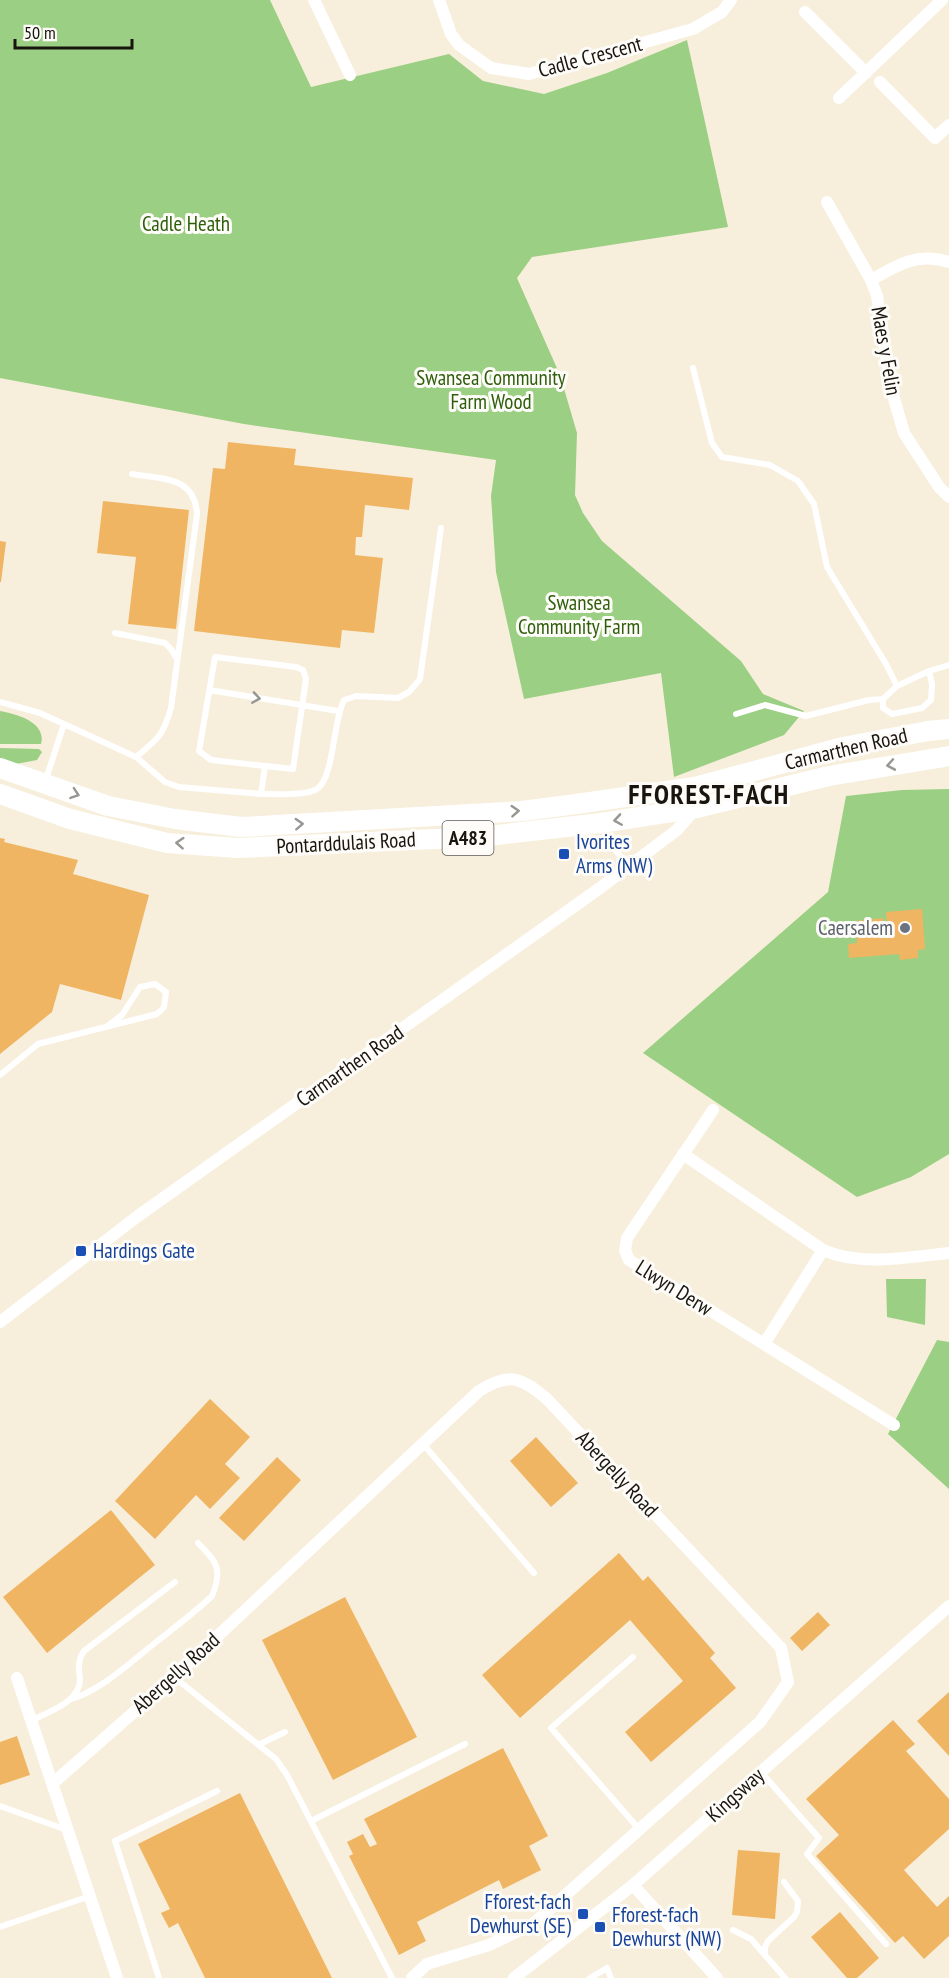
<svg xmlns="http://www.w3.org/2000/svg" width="949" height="1978" viewBox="0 0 949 1978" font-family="'PT Sans Narrow',sans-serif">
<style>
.green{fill:#9bcf83}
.building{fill:#f0b562}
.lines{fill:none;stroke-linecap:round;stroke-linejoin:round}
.lane{stroke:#fff;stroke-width:6}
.street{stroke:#fff;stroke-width:12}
.primary{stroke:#fff;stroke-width:20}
.oneway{stroke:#979693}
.transit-dot{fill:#1a4fb4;stroke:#fefcf9;stroke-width:2}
.worship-dot{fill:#6b7280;stroke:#fefcf9;stroke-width:2}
.labels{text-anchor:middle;stroke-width:6;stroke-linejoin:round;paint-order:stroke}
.shield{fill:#fefcf9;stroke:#5d5a55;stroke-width:1.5}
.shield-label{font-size:20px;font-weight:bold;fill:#18150f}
.street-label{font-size:21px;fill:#18150f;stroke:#fefcf9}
.park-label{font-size:21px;fill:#2e5e0b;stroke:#fefcf9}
.transit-label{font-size:21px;fill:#164399;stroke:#fefcf9;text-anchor:start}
.worship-label{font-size:21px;fill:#5b616d;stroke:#fefcf9;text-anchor:end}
.district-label{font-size:27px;font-weight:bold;letter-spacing:1.5px;fill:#18150f;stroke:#fefcf9}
</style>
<rect width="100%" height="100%" fill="#f7efdc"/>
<path class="green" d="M0,0H270L311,87L449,54L483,81L544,94L607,73L687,40L728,227L532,257L517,278L560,375L577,433L575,495L583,513L602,541L741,661L763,694L804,711L784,735L674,777L661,673L524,699L496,572L491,496L496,460L244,424L0,378Z
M0,711C16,714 47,722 41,744H0Z
M0,748L39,749L42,752L37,760L16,764L0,758Z
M949,789V1154L911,1177L857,1197L643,1053L828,892L846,796L902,790Z
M886,1279H926L925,1325L887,1317Z
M937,1340L949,1342V1489L888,1434Z"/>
<path class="building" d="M228,442L296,449L294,465L413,478L409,510L365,505L362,537H356L355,555L383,558L374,633L342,630L340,648L194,631L213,468L225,469Z
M103,501L189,510L176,629L128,624L136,557L97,553Z
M0,541L6,542L1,582H0Z
M0,838L5,839L4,842L78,860L73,874L149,895L121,1000L60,984L52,1012L0,1054Z
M922,909L925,949L918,950V958L900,960L899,954L849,958L848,944L857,943L856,921L883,918L884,936H888L886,912Z
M210,1399L250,1437L225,1464L240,1478L210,1509L196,1495L155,1539L115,1501Z
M536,1437L578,1483L551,1507L510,1461Z
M277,1457L301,1480L244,1541L219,1518Z
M111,1510L155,1565L47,1653L3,1597Z
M619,1553L643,1581L648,1576L715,1653L710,1658L736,1688L651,1762L625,1732L683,1681L630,1620L520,1718L482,1675Z
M345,1597L417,1737L333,1780L262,1640Z
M818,1612L830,1625L802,1651L790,1638Z
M949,1692V1756L917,1721Z
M893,1720L915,1744L906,1751L949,1799V1829L904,1870L937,1907L949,1896V1936L924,1959L903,1936L895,1943L816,1856L839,1835L806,1799Z
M17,1736L30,1775L0,1785V1742Z
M503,1748L548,1836L529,1846L541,1870L503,1889L499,1880L417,1922L426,1941L399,1955L349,1856L353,1854L347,1842L363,1834L370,1847L377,1844L364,1819Z
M240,1793L332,1978H205L178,1923L169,1928L161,1913L170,1909L138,1844Z
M738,1850L780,1853L775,1919L732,1915Z
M840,1912L879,1958L857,1978H847L811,1937Z"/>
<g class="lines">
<path class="lane" d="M693,368L712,443L722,457L770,465L798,481L814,504L827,567L886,664L897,686
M132,474C161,479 195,476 197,514L171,708C163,736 158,739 136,757
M115,633L165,643L171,649L177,659
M215,657L296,667L303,670L306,679L293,769L211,760L199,751Z
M929,671L949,665
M209,690L338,711
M0,702L40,713L64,724L45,782
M736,714L765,705L806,716L869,700L883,699L897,686L929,671L932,684L931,700L922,708L892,714L883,708V699
M64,724L136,757L165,782L179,787L261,794L265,766
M261,794C275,794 306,796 317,789C334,778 333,721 344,700L356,696L398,698L409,692L420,679L441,528
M616,851L628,866
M0,1075L38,1044L157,1014L164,1007L166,992L155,984L140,987L122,1015L106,1027
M423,1444L534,1573
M633,1657L551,1728L639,1829
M174,1677L276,1759L287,1775L392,1978
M71,1699C100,1691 131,1662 155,1643C174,1628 194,1613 212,1596C223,1569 217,1562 198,1543
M32,1720C49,1712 80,1702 80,1679C79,1669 77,1661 84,1651L175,1582
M260,1744L285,1732
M761,1772L819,1838L807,1854L886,1944
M0,1806L67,1830
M311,1821L465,1744
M0,1927L90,1896
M733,1930L751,1939L785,1978
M765,1955V1947L768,1941L794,1917L797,1912L798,1901L784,1882
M159,1978L115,1841L217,1791
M590,1978L607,1968L611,1978"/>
<path class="street" d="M314,0L350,75
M439,0L451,34L459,45L491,68L529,74L693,29L722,12L731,0
M805,12L866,73
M880,82L935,138L949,125
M839,98L942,0
M827,202L871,280L877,296L891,388L904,433L939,487L949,497
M871,280C898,265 917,252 949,262
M713,1110L627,1238L625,1250L629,1260L894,1425
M683,1154L823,1250C862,1267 908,1257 949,1253
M0,1322L138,1216L600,888L677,830L696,808
M764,1344L823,1250
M17,1678L117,1978
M52,1784L174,1677L479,1391C509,1372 521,1377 547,1399L781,1648L788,1682L760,1722L533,1924L489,1945L427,1964L412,1978
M633,1885L717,1978
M514,1978L633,1885L949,1606"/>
<path class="primary" d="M0,768L108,806L175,819L241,827L522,811L576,804L695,787L843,747L928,731L949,729
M0,794L70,819L167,843L238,848L479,837L601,823L697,808L829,776L949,756"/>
</g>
<defs><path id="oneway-chevron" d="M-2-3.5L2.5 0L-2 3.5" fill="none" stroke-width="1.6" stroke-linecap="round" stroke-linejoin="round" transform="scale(1.5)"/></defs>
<g class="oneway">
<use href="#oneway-chevron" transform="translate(256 698) rotate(9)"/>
<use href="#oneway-chevron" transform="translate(891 765) rotate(170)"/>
<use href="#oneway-chevron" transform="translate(75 794) rotate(19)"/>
<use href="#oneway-chevron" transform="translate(515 811) rotate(-4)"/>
<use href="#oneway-chevron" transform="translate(618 820) rotate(171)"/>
<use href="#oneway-chevron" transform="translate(299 824) rotate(-3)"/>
<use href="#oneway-chevron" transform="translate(180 843) rotate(-176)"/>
</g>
<g class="transit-dot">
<rect x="558" y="848" width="12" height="12" rx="3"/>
<rect x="75" y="1245" width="12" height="12" rx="3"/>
<rect x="577" y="1908" width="12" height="12" rx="3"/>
<rect x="594" y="1921" width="12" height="12" rx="3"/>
</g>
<circle class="worship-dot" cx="905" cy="928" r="6"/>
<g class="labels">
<rect class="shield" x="442.5" y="821" width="51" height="34" rx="4.5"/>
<g class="shield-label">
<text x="468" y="845">A483</text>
</g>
<g class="street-label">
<text transform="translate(590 57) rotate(-15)" y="7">Cadle Crescent</text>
<text transform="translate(886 351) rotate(80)" y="7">Maes y Felin</text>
<text transform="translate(846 749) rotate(-13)" y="7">Carmarthen Road</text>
<text transform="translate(346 843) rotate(-3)" y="7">Pontarddulais Road</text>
<text transform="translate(350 1066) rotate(-35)" y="7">Carmarthen Road</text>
<text transform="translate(674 1288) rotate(32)" y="7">Llwyn Derw</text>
<text transform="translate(617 1474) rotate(47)" y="7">Abergelly Road</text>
<text transform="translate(176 1673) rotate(-42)" y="7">Abergelly Road</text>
<text transform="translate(735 1795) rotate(-42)" y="7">Kingsway</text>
</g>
<g class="park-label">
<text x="186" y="231">Cadle Heath</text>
<text x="491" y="385">Swansea Community<tspan x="491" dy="24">Farm Wood</tspan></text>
<text x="579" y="610">Swansea<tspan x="579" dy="24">Community Farm</tspan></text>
</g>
<g class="transit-label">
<text x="576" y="849">Ivorites<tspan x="576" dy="24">Arms (NW)</tspan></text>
<text x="93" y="1258">Hardings Gate</text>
<text x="571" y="1909" text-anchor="end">Fforest-fach<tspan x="571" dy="24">Dewhurst (SE)</tspan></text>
<text x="612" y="1922">Fforest-fach<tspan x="612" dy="24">Dewhurst (NW)</tspan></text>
</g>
<g class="worship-label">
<text x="893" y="935">Caersalem</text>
</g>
<g class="district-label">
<text x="709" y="804">FFOREST-FACH</text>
</g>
</g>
<path d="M15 39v9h117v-9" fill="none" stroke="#18150f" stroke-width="3"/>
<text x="24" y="39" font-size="18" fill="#18150f" stroke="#fefcf9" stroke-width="4.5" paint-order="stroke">50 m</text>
</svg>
